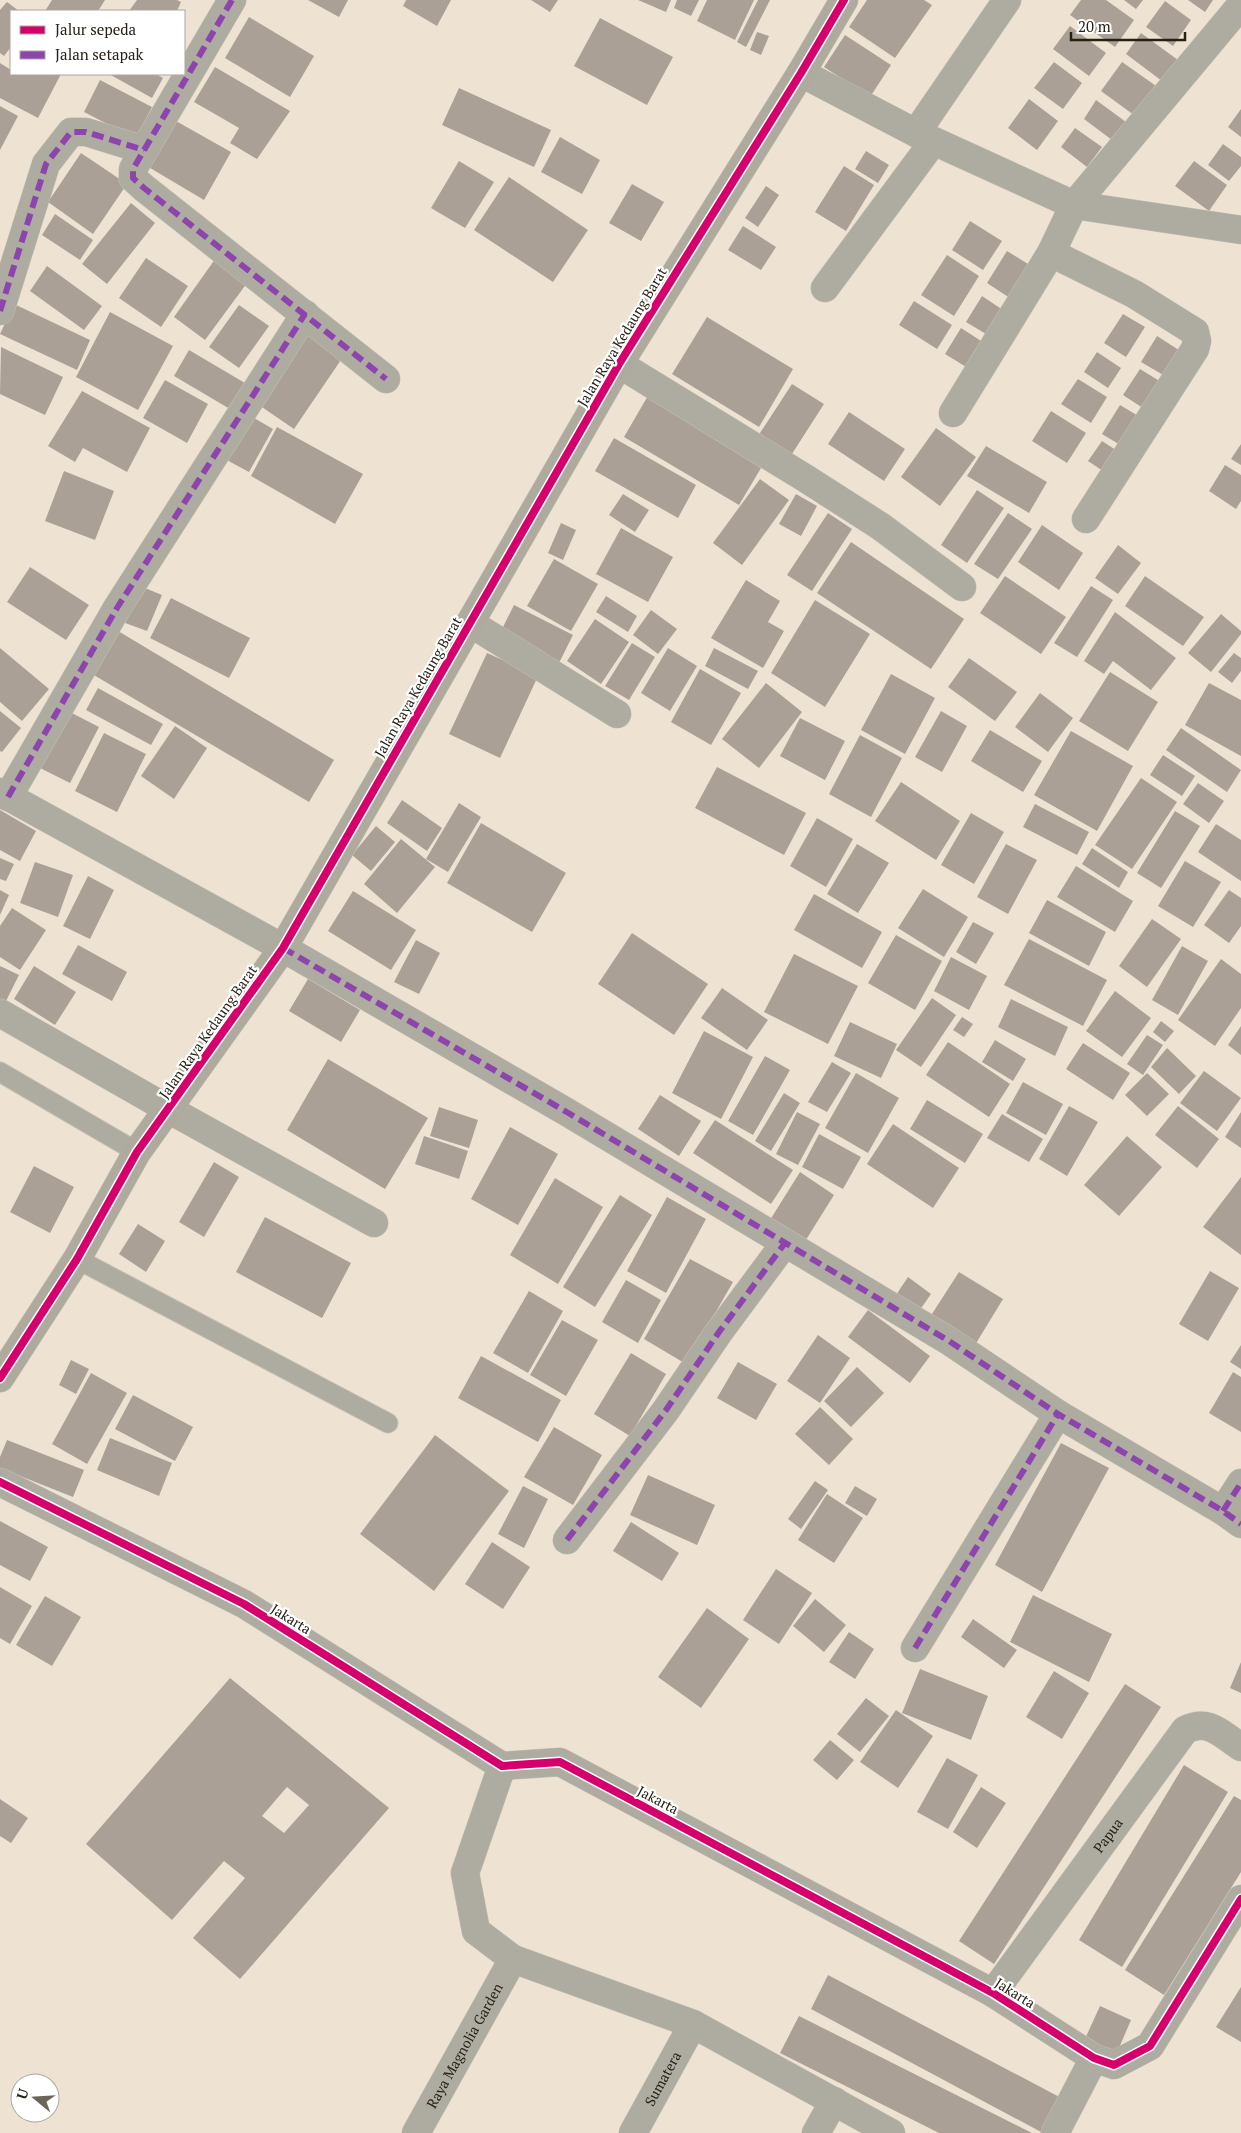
<svg xmlns="http://www.w3.org/2000/svg" width="1241" height="2133" viewBox="0 0 1241 2133" font-family="'PT Serif',serif">
<style>
.building{fill:#aaa095;fill-rule:evenodd}
.lines{fill:none;stroke-linecap:round;stroke-linejoin:round}
.lane-casing{stroke:#c8bfb3;stroke-width:21}
.street-casing{stroke:#c8bfb3;stroke-width:29}
.secondary-casing{stroke:#c8bfb3;stroke-width:29}
.lane{stroke:#aeaca1;stroke-width:19}
.street{stroke:#aeaca1;stroke-width:28}
.secondary{stroke:#aeab9e;stroke-width:28}
.quiet{stroke:#8e44ad;stroke-width:6;stroke-dasharray:12 6;stroke-linecap:butt}
.cycleway-casing{stroke:#fff;stroke-width:11}
.cycleway{stroke:#d6006c;stroke-width:8}
.labels{text-anchor:middle;stroke-width:4.5;stroke-linejoin:round;paint-order:stroke}
.street-label{font-size:14px;fill:#272015;stroke:#fff}
</style>
<rect width="100%" height="100%" fill="#eee3d3"/>
<path class="building" d="M52,0H105L98,11H45Z
M137,0H177L181,2L177,11H129Z
M308,0H348L339,17Z
M406,0H451L437,26L403,6Z
M531,0H558L550,12Z
M638,0H671L666,12Z
M677,0H699L691,16L674,8Z
M707,0H754L735,40L697,21Z
M758,0H770L746,47L737,42Z
M867,0H924L932,5L895,58L849,27Z
M1081,0H1106L1134,20L1115,47L1070,15Z
M1124,0H1143L1136,9Z
M1188,0H1213L1205,12Z
M1165,1L1191,20L1173,46L1146,27Z
M7,2L19,11H11V47L4,56L0,53V10Z
M249,17L314,56L290,97L225,58Z
M600,18L673,57L647,105L574,66Z
M1070,26L1106,53L1089,76L1053,49Z
M757,32L769,36L761,55L750,50Z
M1141,33L1178,60L1162,81L1126,54Z
M845,35L891,65L870,97L824,67Z
M1054,62L1082,83L1063,109L1034,88Z
M1122,62L1159,88L1138,118L1101,91Z
M0,63L11,70V74H61L38,118L0,98Z
M215,67L290,111L257,159L230,143L239,128L194,102Z
M109,74H156L163,78L152,98Z
M100,80L152,107L136,139L84,112Z
M459,88L551,130L534,167L442,125Z
M1029,99L1058,121L1037,150L1008,128Z
M1096,100L1126,122L1112,140L1084,119Z
M0,106L18,116L0,150Z
M1241,109V137L1228,127Z
M167,116L231,152L204,200L140,162Z
M1075,128L1102,147L1087,167L1061,147Z
M560,137L600,160L582,194L541,172Z
M1223,144L1241,157V166L1229,181L1208,165Z
M866,151L889,165L878,183L855,169Z
M81,153L127,184L93,234L48,202Z
M459,161L494,182L465,228L431,208Z
M1194,161L1227,185L1209,211L1175,186Z
M844,166L874,185L846,231L815,212Z
M509,177L588,230L553,282L474,230Z
M632,184L664,202L641,241L609,223Z
M766,186L779,195L758,227L745,218Z
M131,203L155,223L107,284L82,264Z
M55,214L93,240L80,260L42,235Z
M970,221L1002,241L983,270L952,250Z
M743,226L776,247L761,270L728,250Z
M1007,251L1036,269L1016,302L987,283Z
M218,255L250,279L205,340L174,317Z
M947,255L979,276L954,316L921,295Z
M146,258L188,286L161,327L119,298Z
M47,266L102,306L84,330L30,291Z
M982,296L1006,312L991,337L966,322Z
M914,301L952,325L937,349L899,325Z
M14,304L90,340L77,370L0,334Z
M239,305L269,326L239,368L209,347Z
M110,312L173,346L138,410L76,377Z
M1123,314L1145,327L1126,357L1104,343Z
M707,317L793,369L759,427L672,374Z
M308,328L345,354L294,429L256,403Z
M961,328L992,348L976,373L945,354Z
M1157,336L1185,354L1170,379L1141,362Z
M1,347L63,377L45,415L0,394Z
M189,350L250,386L235,412L174,376Z
M1097,352L1121,368L1108,388L1084,372Z
M1140,369L1166,385L1149,412L1123,395Z
M1078,379L1107,397L1091,423L1061,404Z
M165,380L208,404L187,443L143,418Z
M792,384L824,404L790,457L758,436Z
M82,391L150,428L127,472L83,448L75,462L48,446Z
M649,394L764,463L739,505L624,437Z
M1120,405L1145,420L1127,449L1102,434Z
M1051,411L1086,433L1067,463L1032,441Z
M849,412L905,449L884,481L828,444Z
M247,414L273,429L249,472L223,458Z
M277,427L363,474L335,524L251,476Z
M936,428L976,457L940,506L901,477Z
M614,438L696,485L678,518L595,471Z
M1102,441L1125,456L1112,477L1088,461Z
M1241,444V465L1231,459Z
M986,446L1047,482L1029,513L967,476Z
M1225,465L1241,475V501L1236,509L1209,491Z
M64,471L114,491L95,540L45,521Z
M760,479L789,500L742,565L713,543Z
M977,490L1004,508L967,563L941,545Z
M623,494L649,510L635,532L609,515Z
M796,494L817,506L801,536L779,524Z
M828,513L852,529L812,591L787,575Z
M1008,513L1032,529L998,579L974,564Z
M561,523L576,530L563,560L548,553Z
M1042,525L1083,553L1059,590L1018,562Z
M621,528L673,557L648,602L596,574Z
M851,542L964,619L931,669L817,593Z
M1118,545L1141,563L1118,594L1095,578Z
M554,559L598,584L571,631L527,606Z
M30,567L89,605L66,640L7,602Z
M1005,576L1066,617L1041,654L980,613Z
M1145,576L1204,617L1183,646L1125,606Z
M746,580L780,601L768,622L784,631L763,668L711,638Z
M140,586L162,595L147,631L125,623Z
M1091,586L1113,600L1077,657L1054,643Z
M606,596L637,616L628,632L596,612Z
M171,598L250,638L229,678L150,638Z
M815,600L870,634L825,707L771,673Z
M514,605L573,635L558,665L499,635Z
M651,610L677,629L658,654L633,635Z
M1115,612L1176,658L1151,690L1113,661L1104,674L1084,661Z
M1221,614L1241,631V634L1211,672L1188,653Z
M595,619L629,642L601,684L567,661Z
M113,628L334,760L309,802L87,671Z
M632,643L655,657L629,700L605,686Z
M0,648L49,689L22,721L0,702Z
M668,648L697,666L670,711L641,693Z
M714,648L758,671L748,689L705,666Z
M487,653L538,676L500,758L449,734Z
M1234,653L1241,658V671L1232,683L1218,672Z
M969,658L1017,692L995,721L948,687Z
M700,669L741,693L711,745L671,722Z
M1110,672L1158,702L1128,751L1079,721Z
M891,674L935,698L905,754L861,730Z
M766,683L802,712L759,768L722,739Z
M1209,683L1241,700V756L1185,725Z
M98,688L163,724L151,745L86,710Z
M1040,693L1073,718L1048,752L1015,727Z
M66,710L99,727L70,783L36,766Z
M0,711L21,728L2,752L0,751Z
M941,711L967,726L942,772L915,757Z
M800,718L845,741L825,780L780,756Z
M175,726L207,748L174,799L141,776Z
M1181,728L1241,770L1227,792L1166,750Z
M990,730L1042,761L1023,792L971,761Z
M1071,731L1133,766L1097,831L1034,795Z
M104,733L146,754L117,812L75,791Z
M860,735L902,758L871,817L829,794Z
M1163,755L1195,776L1182,796L1150,775Z
M717,767L806,813L784,855L695,808Z
M1141,778L1177,802L1132,869L1095,845Z
M901,782L960,821L936,860L875,821Z
M1198,783L1224,801L1209,823L1183,804Z
M402,800L442,828L427,851L387,823Z
M459,803L481,817L448,872L426,859Z
M1035,804L1089,832L1077,855L1023,827Z
M0,810L36,831L20,861L0,850Z
M1175,811L1200,826L1161,888L1137,873Z
M971,813L1004,832L974,884L941,865Z
M817,818L853,839L826,887L790,866Z
M481,823L566,873L532,932L447,883Z
M1216,824L1241,840V881L1198,852Z
M376,826L395,842L371,871L352,855Z
M401,839L435,867L397,913L364,884Z
M857,844L889,863L858,913L827,894Z
M1006,844L1037,860L1008,914L977,897Z
M1092,848L1128,872L1119,888L1082,864Z
M0,858L14,864L6,881L0,879Z
M1185,861L1221,882L1193,927L1158,906Z
M35,862L73,875L58,917L20,903Z
M1076,866L1133,901L1115,932L1057,897Z
M88,876L114,890L90,939L63,926Z
M923,889L968,917L944,957L898,928Z
M0,890L9,895L0,915Z
M1229,890L1241,898V926L1229,943L1204,925Z
M353,891L416,930L391,970L328,931Z
M814,894L882,932L862,968L794,930Z
M1047,900L1106,932L1089,966L1029,933Z
M12,908L46,930L20,970L0,957V926Z
M1152,919L1181,939L1147,987L1119,966Z
M973,922L994,933L976,964L956,952Z
M632,933L708,984L674,1035L598,984Z
M896,935L942,961L915,1010L868,983Z
M1029,939L1107,980L1083,1026L1004,985Z
M416,940L440,953L419,994L394,982Z
M78,945L127,972L112,1001L62,974Z
M1182,946L1208,961L1178,1015L1152,1000Z
M794,954L858,986L828,1044L764,1012Z
M951,957L987,976L969,1010L934,991Z
M1221,959L1241,974V1008L1215,1046L1178,1020Z
M0,966L19,975L2,1009L0,1008Z
M34,966L76,992L55,1025L14,999Z
M308,979L360,1010L341,1042L289,1011Z
M722,988L768,1020L747,1050L701,1018Z
M1115,991L1151,1018L1122,1057L1086,1031Z
M932,998L956,1015L921,1067L896,1050Z
M1011,999L1068,1027L1055,1056L998,1027Z
M962,1017L973,1024L964,1037L953,1030Z
M1161,1021L1174,1031L1165,1042L1153,1032Z
M850,1022L897,1044L881,1078L834,1056Z
M1241,1026V1055L1228,1045Z
M704,1031L753,1057L721,1119L672,1093Z
M1147,1035L1163,1045L1143,1075L1127,1064Z
M995,1040L1026,1059L1013,1081L982,1062Z
M948,1042L1010,1084L989,1117L926,1075Z
M1083,1043L1130,1073L1113,1100L1066,1069Z
M1167,1048L1196,1076L1179,1094L1151,1067Z
M765,1056L790,1070L753,1135L728,1121Z
M328,1059L428,1118L385,1189L287,1130Z
M832,1062L851,1073L827,1112L808,1102Z
M1204,1071L1241,1098L1217,1131L1180,1103Z
M856,1073L899,1098L868,1153L825,1128Z
M1147,1073L1169,1094L1147,1116L1125,1095Z
M1023,1082L1063,1104L1046,1135L1006,1113Z
M784,1093L800,1103L771,1151L755,1141Z
M660,1095L701,1121L679,1156L638,1129Z
M927,1100L983,1134L965,1163L910,1129Z
M1069,1106L1098,1122L1067,1176L1039,1159Z
M1178,1106L1219,1139L1197,1168L1155,1135Z
M439,1107L478,1120L469,1148L430,1136Z
M797,1112L820,1124L798,1165L776,1154Z
M1241,1112V1148L1225,1137Z
M1002,1114L1043,1139L1029,1162L987,1138Z
M715,1120L793,1170L771,1204L693,1153Z
M893,1124L959,1168L933,1208L867,1164Z
M510,1127L558,1154L518,1225L471,1199Z
M819,1134L861,1157L843,1189L802,1167Z
M424,1136L468,1151L459,1179L415,1164Z
M1127,1136L1162,1167L1119,1216L1084,1185Z
M214,1162L239,1177L204,1237L179,1222Z
M34,1166L74,1187L50,1233L10,1212Z
M800,1172L834,1195L804,1243L770,1220Z
M1241,1177V1255L1203,1227Z
M555,1178L603,1207L558,1284L510,1255Z
M620,1195L652,1215L595,1307L563,1287Z
M667,1197L706,1219L666,1293L627,1271Z
M265,1217L351,1263L322,1318L236,1272Z
M138,1224L165,1241L146,1272L119,1254Z
M690,1259L733,1282L686,1364L644,1339Z
M1210,1271L1239,1288L1208,1341L1179,1324Z
M959,1272L1003,1299L975,1345L930,1317Z
M908,1277L931,1294L917,1314L894,1298Z
M626,1280L661,1300L638,1343L602,1322Z
M529,1291L563,1311L528,1373L493,1353Z
M868,1310L930,1356L910,1383L848,1337Z
M562,1320L598,1340L566,1396L530,1375Z
M818,1335L850,1358L820,1403L787,1381Z
M1241,1345V1369L1230,1362Z
M631,1353L666,1374L630,1436L594,1414Z
M481,1356L561,1400L538,1442L458,1398Z
M71,1360L89,1369L76,1394L59,1385Z
M738,1362L777,1384L756,1420L717,1398Z
M857,1367L884,1393L851,1427L824,1401Z
M1233,1372L1241,1377V1432L1209,1413Z
M91,1373L127,1393L87,1464L52,1444Z
M133,1395L193,1427L175,1461L115,1429Z
M820,1407L853,1439L829,1465L795,1434Z
M554,1427L602,1455L573,1505L524,1477Z
M435,1435L509,1491L434,1591L360,1534Z
M110,1438L172,1463L159,1496L97,1470Z
M7,1440L84,1470L73,1497L0,1468V1457Z
M1061,1443L1109,1468L1042,1592L995,1565Z
M648,1475L715,1505L697,1545L630,1515Z
M815,1481L828,1490L801,1529L788,1519Z
M523,1486L548,1499L524,1548L498,1534Z
M855,1486L877,1499L867,1516L845,1503Z
M827,1494L863,1518L834,1563L798,1540Z
M0,1521L48,1547L30,1581L0,1565Z
M631,1522L679,1553L662,1581L613,1551Z
M492,1542L530,1567L503,1609L465,1584Z
M776,1569L812,1593L779,1644L743,1620Z
M0,1587L32,1606L10,1644L0,1638Z
M1033,1595L1112,1634L1089,1682L1010,1642Z
M45,1596L81,1617L52,1666L16,1645Z
M815,1599L846,1625L824,1652L793,1626Z
M707,1608L749,1639L701,1708L658,1677Z
M973,1619L1017,1650L1004,1668L961,1637Z
M849,1632L874,1649L855,1679L829,1662Z
M1241,1662V1693L1230,1688Z
M920,1669L988,1696L971,1740L902,1713Z
M1054,1671L1089,1693L1062,1739L1026,1717Z
M230,1678L389,1808L240,1979L193,1938L245,1878L224,1861L172,1920L86,1844ZM287,1787L309,1805L284,1833L262,1816Z
M1125,1684L1161,1707L994,1964L959,1941Z
M866,1698L889,1716L860,1752L837,1734Z
M896,1710L933,1736L898,1788L860,1762Z
M830,1740L854,1760L837,1780L813,1760Z
M947,1758L978,1775L948,1829L917,1812Z
M1184,1765L1228,1792L1122,1967L1079,1940Z
M981,1787L1006,1803L977,1848L953,1832Z
M1234,1796L1241,1800V1872L1164,1995L1125,1970Z
M0,1799L28,1818L11,1843L0,1836Z
M828,1975L1067,2101L1043,2133L811,2009Z
M1241,1987V2042L1216,2027Z
M1100,2006L1131,2020L1116,2055L1084,2041Z
M799,2016L1032,2133H939L780,2053Z"/>
<g class="lines">
<defs>
<path id="lane" d="M0,1072L137,1152
M77,1259L388,1423"/>
<g id="street">
<path d="M232,0L133,169V178L144,188L386,379"/>
<path d="M801,73L916,133L1074,205L1241,230"/>
<path d="M916,133L1007,0"/>
<path d="M1051,253L1134,294L1195,332L1197,341L1195,349L1086,519"/>
<path d="M825,288L933,142"/>
<path d="M0,311L46,164L71,132H86L144,150"/>
<path d="M619,364L805,478L880,526L962,587"/>
<path d="M953,413L1051,253L1074,205L1241,5"/>
<path d="M470,623L617,714"/>
<path d="M0,792L283,948L565,1111L949,1341L1058,1414L1223,1511L1241,1524"/>
<path d="M8,797L117,608L305,314"/>
<path d="M0,1013L168,1109L374,1223"/>
<path d="M0,1482L244,1604L502,1766L560,1762L993,1993L1094,2058L1114,2065L1150,2046L1241,1899"/>
<path d="M1223,1511L1241,1483"/>
<path d="M567,1540L666,1410L719,1332L785,1243"/>
<path d="M915,1648L1058,1414"/>
<path d="M502,1766L465,1873L476,1931L513,1959L693,2024L891,2133"/>
<path id="s1" d="M993,1993L1185,1730C1209,1718 1221,1734 1241,1747"/>
<path id="s2" d="M416,2133L513,1959"/>
<path id="s3" d="M633,2133L693,2024"/>
<path d="M816,2133L834,2101"/>
<path d="M1055,2133L1094,2058"/>
</g>
<path id="secondary" d="M0,1378L77,1259L137,1152L283,948L619,364L801,73L844,0"/>
</defs>
<use href="#lane" class="lane-casing"/>
<use href="#street" class="street-casing"/>
<use href="#secondary" class="secondary-casing"/>
<use href="#lane" class="lane"/>
<use href="#street" class="street"/>
<use href="#secondary" class="secondary"/>
<path class="quiet" d="M232,0L133,169V178L144,188L386,379
M0,311L46,164L71,132H86L144,150
M8,797L117,608L305,314
M283,948L565,1111L949,1341L1058,1414L1223,1511L1241,1524
M1223,1511L1241,1483
M567,1540L666,1410L719,1332L785,1243
M915,1648L1058,1414"/>
<defs>
<path id="cycleway" d="M0,1378L77,1259L137,1152L283,948L619,364L801,73L844,0
M0,1482L244,1604L502,1766L560,1762L993,1993L1094,2058L1114,2065L1150,2046L1241,1899"/>
</defs>
<use href="#cycleway" class="cycleway-casing"/>
<use href="#cycleway" class="cycleway"/>
</g>
<g class="labels">
<g class="street-label">
<text transform="translate(622 337) rotate(-59)" y="5">Jalan Raya Kedaung Barat</text>
<text transform="translate(418 687) rotate(-60)" y="5">Jalan Raya Kedaung Barat</text>
<text transform="translate(208 1032) rotate(-55)" y="5">Jalan Raya Kedaung Barat</text>
<text transform="translate(291 1619) rotate(32)" y="5">Jakarta</text>
<text transform="translate(658 1800) rotate(28)" y="5">Jakarta</text>
<text dy="5" stroke="none"><textPath href="#s1" startOffset="195">Papua</textPath></text>
<text transform="translate(1015 1993) rotate(32)" y="5">Jakarta</text>
<text dy="5" stroke="none"><textPath href="#s2" startOffset="100">Raya Magnolia Garden</textPath></text>
<text dy="5" stroke="none"><textPath href="#s3" startOffset="62">Sumatera</textPath></text>
</g>
</g>
<rect x="10" y="10" width="175" height="65" fill="#ffffff" stroke="#a9a6a1"/>
<rect x="20" y="26" width="25" height="8" fill="#d6006c" stroke="#a9a6a1"/>
<text x="55" y="35" font-size="15" fill="#272015">Jalur sepeda</text>
<rect x="20" y="51" width="25" height="8" fill="#8e44ad" stroke="#a9a6a1"/>
<text x="55" y="60" font-size="15" fill="#272015">Jalan setapak</text>
<g transform="translate(35 2098) rotate(288)"><circle r="24" fill="#ffffff" stroke="#a9a6a1"/>
<path d="M0-4L9 19L0 12L-9 19Z" fill="#6d6458"/>
<text y="-8" font-size="14" font-weight="bold" text-anchor="middle" fill="#272015">U</text>
</g>
<path d="M1071 32v8h114v-8" fill="none" stroke="#272015" stroke-width="2.5"/>
<text x="1078" y="32" font-size="15" fill="#272015" stroke="#ffffff" stroke-width="4" paint-order="stroke">20 m</text>
</svg>
